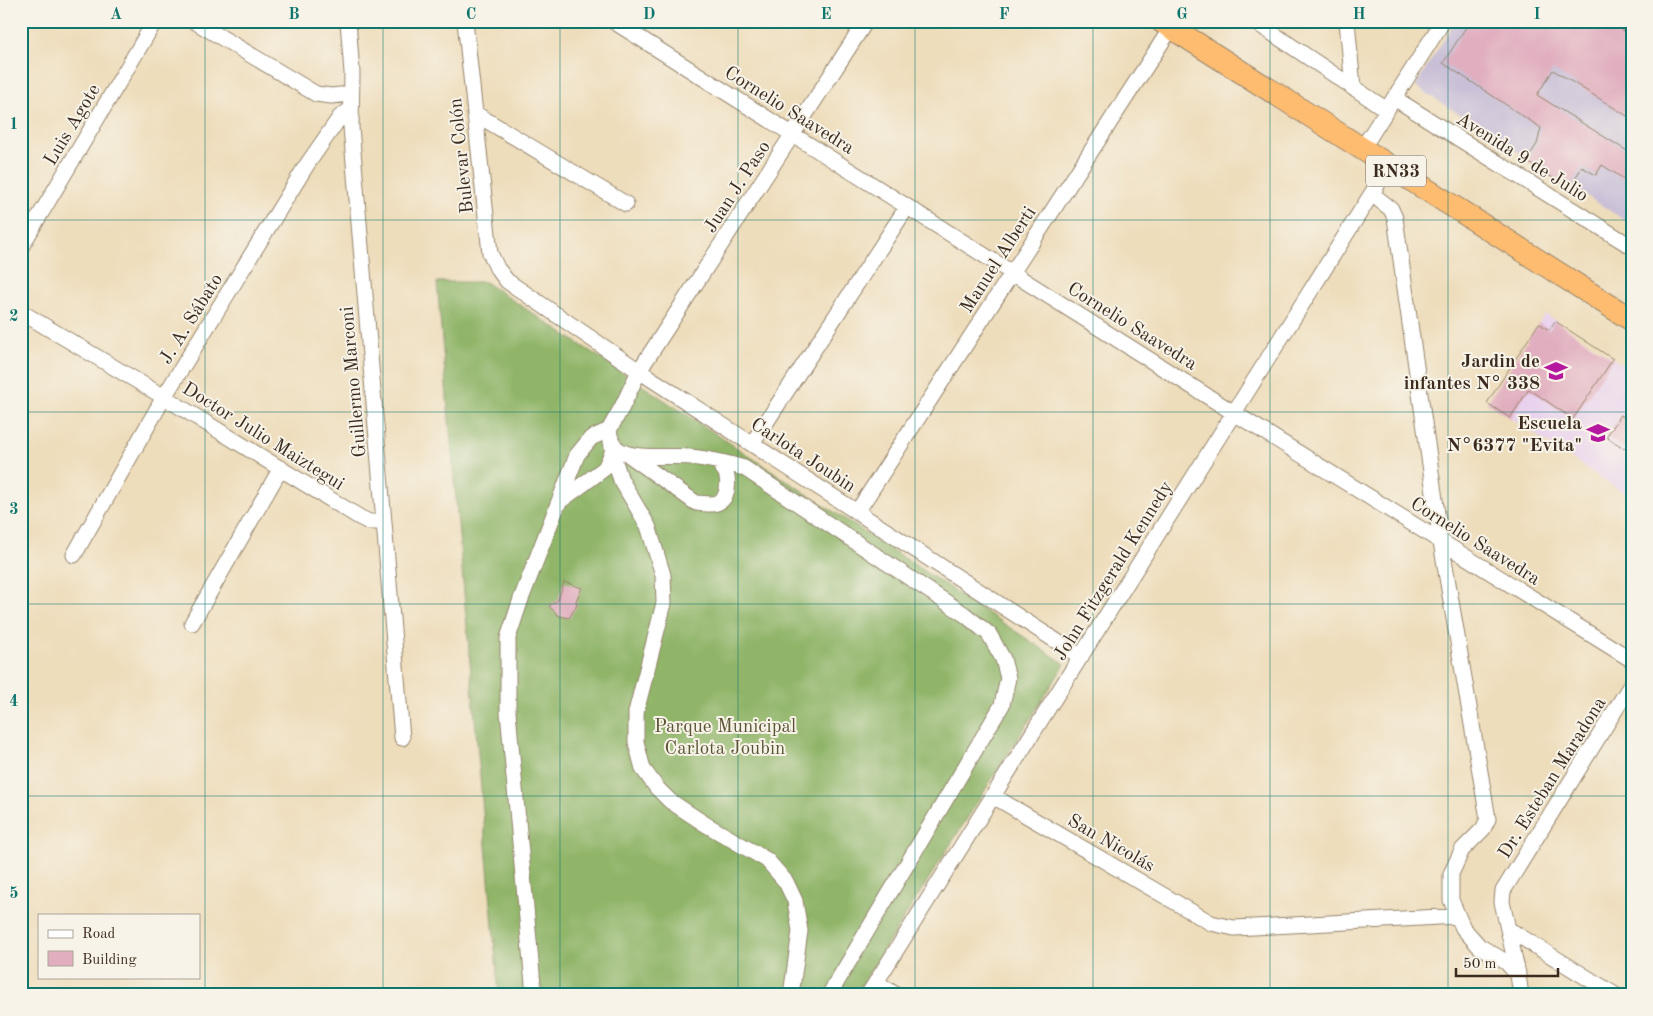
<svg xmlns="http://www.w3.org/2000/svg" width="1653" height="1016" viewBox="0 0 1653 1016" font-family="'Old Standard TT',serif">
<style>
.built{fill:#e9d2ee}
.industrial{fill:#c9bfd7}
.forest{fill:#90b569;stroke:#667044}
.building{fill:#e1aebf}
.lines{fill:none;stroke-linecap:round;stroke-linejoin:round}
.minor-casing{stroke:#94846c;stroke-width:17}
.highway-casing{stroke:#94846c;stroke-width:24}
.minor{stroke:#fff;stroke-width:15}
.highway{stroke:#febc70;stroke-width:22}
.grid{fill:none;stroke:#0f766e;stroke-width:1;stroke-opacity:0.55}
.labels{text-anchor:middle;stroke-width:4;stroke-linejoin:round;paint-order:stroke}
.shield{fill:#f7f3e8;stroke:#73665b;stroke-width:1}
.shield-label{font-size:18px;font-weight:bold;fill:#3b2a1e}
.street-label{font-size:19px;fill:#3b2a1e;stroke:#f7f3e8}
.poi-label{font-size:19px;font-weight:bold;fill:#3b2a1e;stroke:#f7f3e8;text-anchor:end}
.park-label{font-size:19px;fill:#5a5435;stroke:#f7f3e8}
.neatline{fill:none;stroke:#0f766e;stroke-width:2}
.grid-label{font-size:16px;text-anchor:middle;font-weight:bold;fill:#0f766e}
</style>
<rect width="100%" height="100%" fill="#f7f3e8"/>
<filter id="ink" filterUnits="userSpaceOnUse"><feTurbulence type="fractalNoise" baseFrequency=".02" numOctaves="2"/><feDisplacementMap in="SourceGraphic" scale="10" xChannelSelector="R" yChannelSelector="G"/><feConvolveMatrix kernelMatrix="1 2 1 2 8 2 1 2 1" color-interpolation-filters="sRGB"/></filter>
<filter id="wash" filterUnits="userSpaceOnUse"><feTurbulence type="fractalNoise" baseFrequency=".0096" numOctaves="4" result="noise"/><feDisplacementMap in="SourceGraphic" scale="20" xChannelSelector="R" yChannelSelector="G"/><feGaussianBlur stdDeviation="1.12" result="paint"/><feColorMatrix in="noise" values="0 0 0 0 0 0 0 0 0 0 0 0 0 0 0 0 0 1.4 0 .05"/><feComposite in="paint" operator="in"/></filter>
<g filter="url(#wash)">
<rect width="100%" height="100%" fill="#edb"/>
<path class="built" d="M1545,314L1632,371V498L1487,403Z"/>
<path class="industrial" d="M1455,21H1619L1632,29V225L1415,86Z"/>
<path class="forest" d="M437,282H485L1065,664L855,995H499Z"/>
<g id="blocks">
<path class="building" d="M1470,21H1608L1632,36V119L1553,70L1537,95L1632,154V184L1602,165L1596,175L1582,167L1569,188L1526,161L1537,144L1541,128L1443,63Z
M1555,321L1613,359L1573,419L1529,389L1510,418L1487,403L1539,323L1549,330Z
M1621,415L1632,422V453L1606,437Z
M564,582L582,588L576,601L577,605L569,618L559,616L549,606L558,600Z"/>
</g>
</g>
<g filter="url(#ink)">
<use href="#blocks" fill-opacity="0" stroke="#94846c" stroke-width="1"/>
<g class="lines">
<defs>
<path id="minor" d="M194,21L316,94L331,96L351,94
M348,21L352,73L351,127L402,738
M465,21L490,253L497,268L507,281L639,371L1081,657
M613,21L1234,413L1632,660
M1254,21L1387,110
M1347,21L1353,88
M1631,21L1632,22
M1394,98L1632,247
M476,114L626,204
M1362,149L1443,21
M1372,194L1391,209L1395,218L1441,542L1488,819L1483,829L1462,850L1451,874V900L1463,928L1479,946L1506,962L1518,975L1521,995
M21,247L155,21
M21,312L164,397L359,517L369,522H384
M609,430C610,437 612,445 619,450C634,460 673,455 691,457C709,459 727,463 744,468L964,614L989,634L1003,659L1008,678L1002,705L829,995
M611,441L614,459L621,480L648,526L663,575L664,603L636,712V742L643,769L657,788L670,801L705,824L767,860L786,882L795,901L800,931L791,995
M752,444L907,207
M629,455L696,503C703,503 713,506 719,502C728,498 729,482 726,473C724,469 719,464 717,461
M559,502L605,468L613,451
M857,512L1171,28
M74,555L164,397L306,166L340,117L351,109
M192,623L281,468
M993,796L1211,923L1234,928L1458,916
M1508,929L1615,995
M1518,974L1502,902L1503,891L1632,683
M876,982L896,995
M534,995L508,712V638L521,599L577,455L591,438L609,430L622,407L639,371L866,21
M868,995L1389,166"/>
<path id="highway" d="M1161,21L1632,320"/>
</defs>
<use href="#minor" class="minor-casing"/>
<use href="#highway" class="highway-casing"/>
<use href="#minor" class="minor"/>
<use href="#highway" class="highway"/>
</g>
</g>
<path class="grid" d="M205,21V995M383,21V995M560,21V995M738,21V995M915,21V995M1093,21V995M1270,21V995M1448,21V995M21,220H1632M21,412H1632M21,604H1632M21,796H1632"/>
<defs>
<symbol id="school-bare" viewBox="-9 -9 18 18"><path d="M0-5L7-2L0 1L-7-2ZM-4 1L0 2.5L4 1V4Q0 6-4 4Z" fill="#b5179e" stroke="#f7f3e8" stroke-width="2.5" paint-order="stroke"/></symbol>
</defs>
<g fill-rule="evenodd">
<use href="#school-bare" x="1540" y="355" width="32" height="32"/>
<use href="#school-bare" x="1582" y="417" width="32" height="32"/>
</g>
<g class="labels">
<rect class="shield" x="1366" y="155.5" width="60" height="31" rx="4"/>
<g class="shield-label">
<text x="1396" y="177">RN33</text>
</g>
<g class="street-label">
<text transform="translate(790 109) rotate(32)" y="7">Cornelio Saavedra</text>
<text transform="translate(71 124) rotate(-59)" y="7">Luis Agote</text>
<text transform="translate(460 156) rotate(-96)" y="7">Bulevar Colón</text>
<text transform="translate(1523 156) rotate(32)" y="7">Avenida 9 de Julio</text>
<text transform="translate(736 186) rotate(-57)" y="7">Juan J. Paso</text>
<text transform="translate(997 259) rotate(-57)" y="7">Manuel Alberti</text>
<text transform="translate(190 318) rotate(-58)" y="7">J. A. Sábato</text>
<text transform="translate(1133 325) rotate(32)" y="7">Cornelio Saavedra</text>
<text transform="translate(352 382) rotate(-95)" y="7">Guillermo Marconi</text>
<text transform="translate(264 435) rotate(32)" y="7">Doctor Julio Maiztegui</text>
<text transform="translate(804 454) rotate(33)" y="7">Carlota Joubin</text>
<text transform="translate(1476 540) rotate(32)" y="7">Cornelio Saavedra</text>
<text transform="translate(1112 570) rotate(-58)" y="7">John Fitzgerald Kennedy</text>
<text transform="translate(1551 777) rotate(-58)" y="7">Dr. Esteban Maradona</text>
<text transform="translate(1112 842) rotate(30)" y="7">San Nicolás</text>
</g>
<g class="poi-label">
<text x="1540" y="367">Jardin de<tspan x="1540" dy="22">infantes N° 338</tspan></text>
<text x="1582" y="429">Escuela<tspan x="1582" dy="22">N°6377 "Evita"</tspan></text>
</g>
<g class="park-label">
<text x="725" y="732">Parque Municipal<tspan x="725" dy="22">Carlota Joubin</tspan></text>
</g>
</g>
<rect width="1653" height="1016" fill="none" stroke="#f7f3e8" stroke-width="55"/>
<rect x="38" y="914" width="162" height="65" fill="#f7f3e8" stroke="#aca397"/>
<rect x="48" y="930" width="25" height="8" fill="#ffffff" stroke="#aca397"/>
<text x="82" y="938" font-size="15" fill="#3b2a1e">Road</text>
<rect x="48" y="951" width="25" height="15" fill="#e1aebf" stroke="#aca397"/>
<text x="82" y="964" font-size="15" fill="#3b2a1e">Building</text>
<path d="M1456 968v8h102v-8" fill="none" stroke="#3b2a1e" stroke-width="2.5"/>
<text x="1463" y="968" font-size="15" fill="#3b2a1e" stroke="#f7f3e8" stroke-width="4" paint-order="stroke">50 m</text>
<rect x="28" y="28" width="1598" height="960" class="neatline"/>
<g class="grid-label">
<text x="116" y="19">A</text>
<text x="294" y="19">B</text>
<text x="471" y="19">C</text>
<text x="649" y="19">D</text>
<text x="826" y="19">E</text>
<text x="1004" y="19">F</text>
<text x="1182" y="19">G</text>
<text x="1359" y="19">H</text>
<text x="1537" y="19">I</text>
<text x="14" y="129">1</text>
<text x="14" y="321">2</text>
<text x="14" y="514">3</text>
<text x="14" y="706">4</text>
<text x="14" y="898">5</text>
</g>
</svg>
